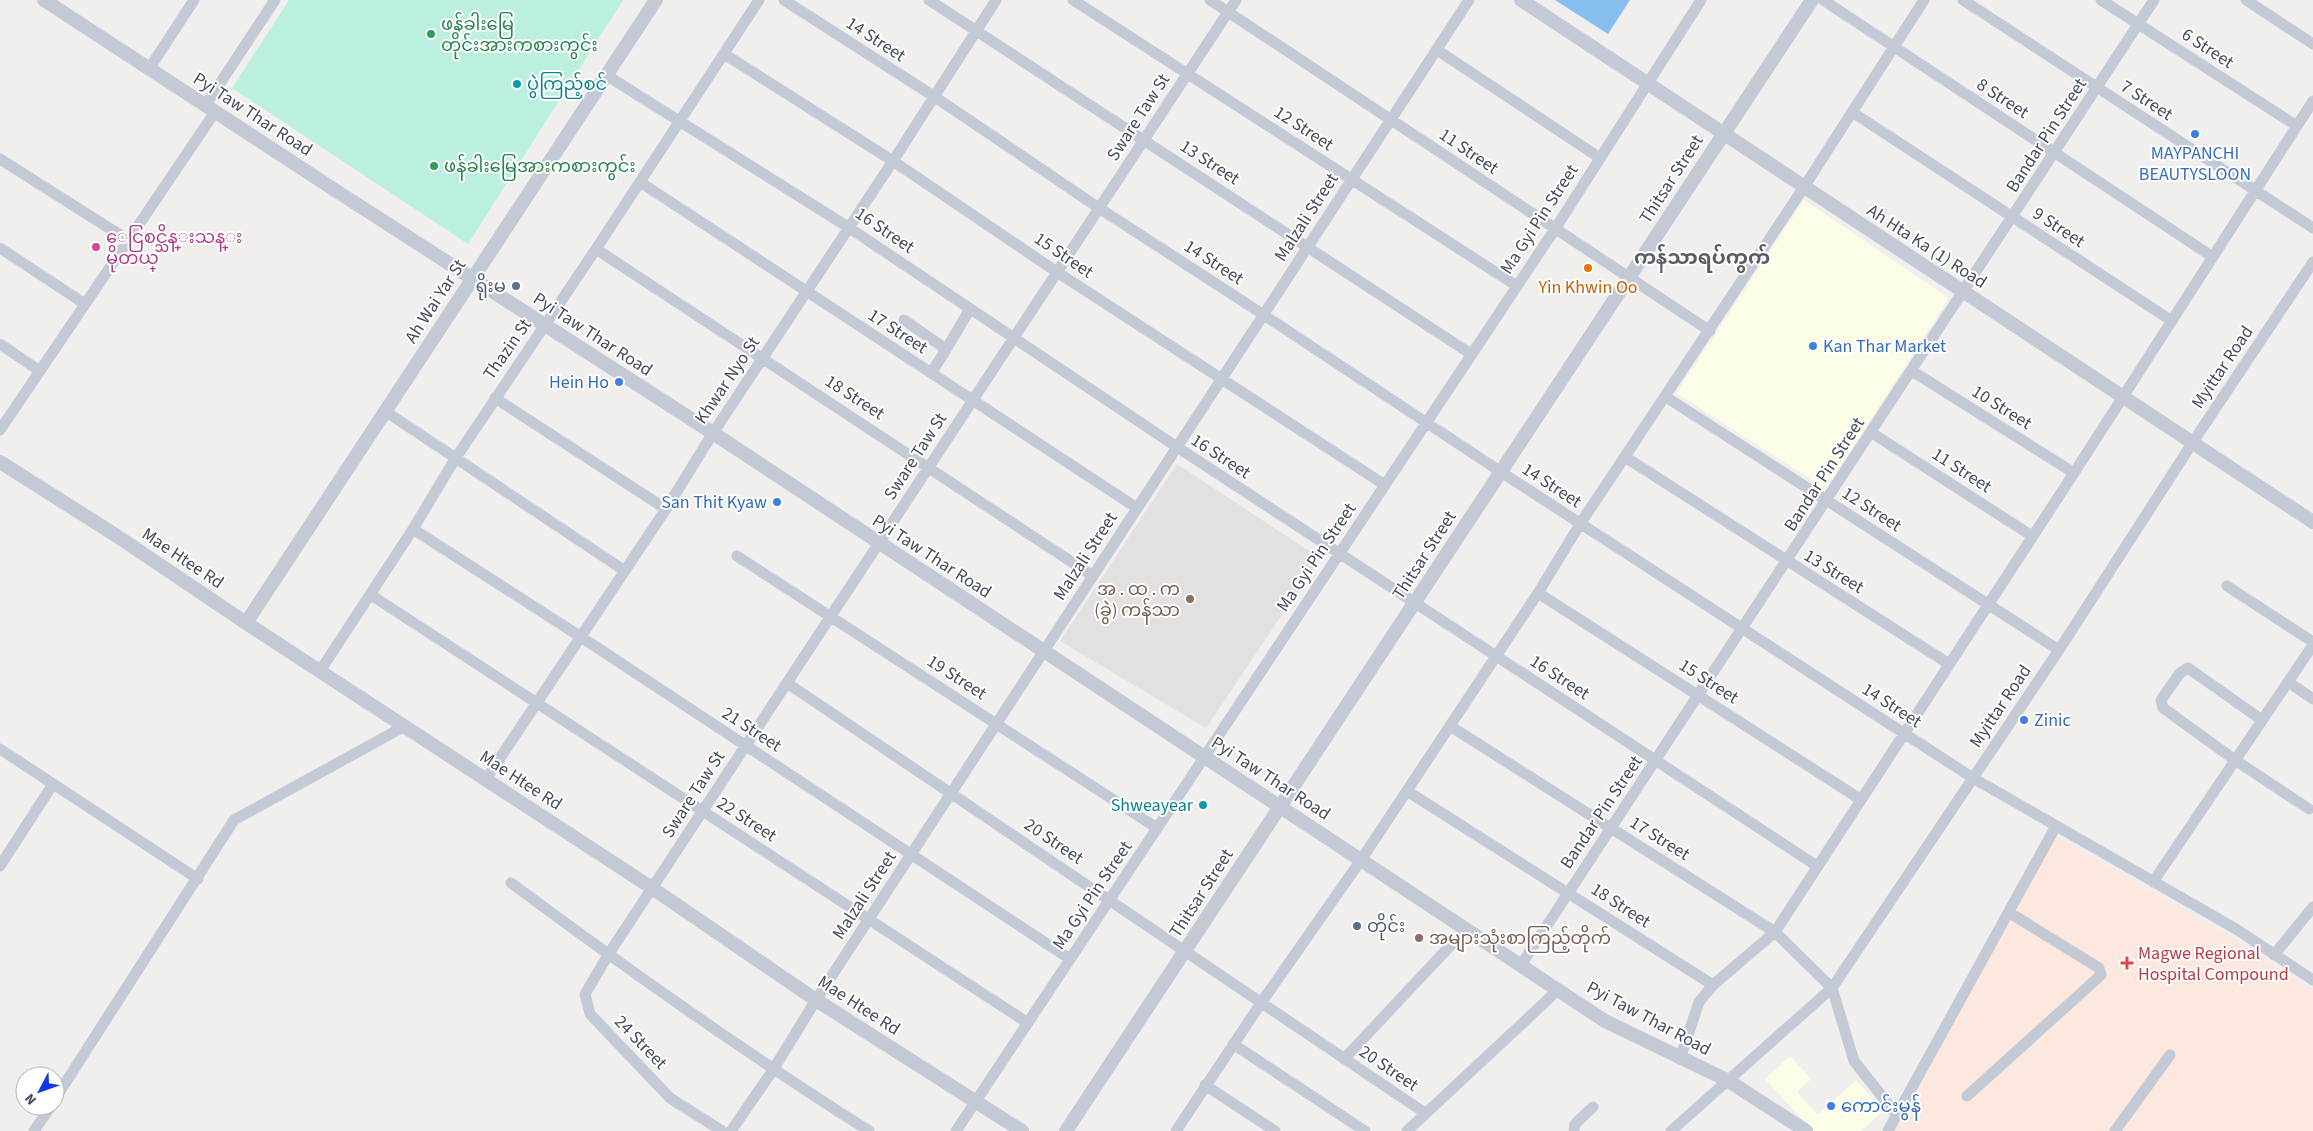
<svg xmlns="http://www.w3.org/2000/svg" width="2313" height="1131" viewBox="0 0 2313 1131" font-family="'Source Sans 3','Noto Sans Myanmar',sans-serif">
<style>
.commercial{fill:#fcfce7}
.education{fill:#e2e0e0}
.medical{fill:#fce8de}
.green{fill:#bbf0de}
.water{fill:#87beef}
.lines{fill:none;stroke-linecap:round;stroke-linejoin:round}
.minor{stroke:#c4c9d6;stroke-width:11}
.tertiary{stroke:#c4c9d6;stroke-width:14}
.leisure-dot{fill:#2e9e5b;stroke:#fff;stroke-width:2}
.culture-dot{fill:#0f9aa8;stroke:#fff;stroke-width:2}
.shop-dot{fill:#3f7fe0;stroke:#fff;stroke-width:2}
.hotel-dot{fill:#d1479c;stroke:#fff;stroke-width:2}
.food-dot{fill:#e8710a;stroke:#fff;stroke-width:2}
.service-dot{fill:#5c6f8a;stroke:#fff;stroke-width:2}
.education-dot{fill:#8d6e63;stroke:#fff;stroke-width:2}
.health-dot{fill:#e0444e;stroke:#fff;stroke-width:2}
.labels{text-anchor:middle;stroke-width:4;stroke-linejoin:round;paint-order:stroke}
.leisure-label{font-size:18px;fill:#27864d;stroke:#fff;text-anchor:start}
.street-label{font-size:18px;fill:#464c5d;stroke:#fff}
.culture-label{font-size:18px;fill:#0d838f;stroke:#fff;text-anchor:start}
.shop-label{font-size:18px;fill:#366cbe;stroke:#fff;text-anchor:start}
.hotel-label{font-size:18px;fill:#b23c85;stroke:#fff;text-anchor:start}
.service-label{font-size:18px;fill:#4e5e75;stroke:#fff;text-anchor:end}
.food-label{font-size:18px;fill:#c56008;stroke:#fff}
.education-label{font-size:18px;fill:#785e54;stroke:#fff;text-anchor:end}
.health-label{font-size:18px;fill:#be3a42;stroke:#fff;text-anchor:start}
.quarter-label{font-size:20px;font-weight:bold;fill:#5b5c64;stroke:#fff}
</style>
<rect width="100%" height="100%" fill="#f1efee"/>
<path class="commercial" d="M1804,200L1949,298L1826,489L1676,393Z
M1790,1056L1811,1079L1797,1092L1818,1115L1856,1080L1884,1110L1861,1131H1813L1765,1079Z"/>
<path class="education" d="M1177,464L1320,558L1206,728L1060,641Z"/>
<path class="medical" d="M2055,836L2228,935L2313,991V1131H1892Z"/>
<path class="green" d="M289,0H623L468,244L232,88Z"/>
<path class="water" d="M1555,0H1630L1608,34Z"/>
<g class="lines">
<path class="minor" d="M784,0L935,97L1099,208L1264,315L1501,472L1973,778L2236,929L2313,980
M929,0L1471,354
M1073,0L1517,286
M1210,0L1710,331
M1823,0L2213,257
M1963,0L2313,228
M2101,0L2297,126
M2246,0L2313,44
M1437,50L1600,158
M724,54L893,161L1057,272L1385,485
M149,69L194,0
M606,75L848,227L1177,447L1817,866
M205,106L275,0
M1852,112L2172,321
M0,159L128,240
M640,182L1137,508
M0,248L85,304
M596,249L1093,576
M904,320L943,347L944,353L931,373
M0,344L40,371
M944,353L970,309
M1912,371L2074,473
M1666,397L2059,650
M495,398L666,509
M385,411L625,571
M0,430L215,112
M1872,433L2032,536
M1625,457L1949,664
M413,529L581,637L1070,959
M737,556L1157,828
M2227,586L2313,642
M1538,593L1860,799
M371,595L1028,1023
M320,671L413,529L455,459L596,249L759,0
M2288,682L2313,699
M787,683L1425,1113
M2262,720L2188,668L2180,673L2161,700L2163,708L2235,760L2309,809
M1450,726L1775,932L1832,988L1854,1061L1897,1115
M0,749L198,879
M486,779L666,509L713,433L893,161L996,0
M1407,791L1713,985
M0,866L53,784
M2153,882L2313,645
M511,883C628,970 746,1053 869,1131
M2274,955L2313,907
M1521,965L2154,0
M1233,1044L1365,1131
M1344,1059L1466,929
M1680,1059L1699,1002L1713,985L1775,932L2074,473L2313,101
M1205,1085L1275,1131
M1967,1096L2101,975L2099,968L2010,913
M55,1099L234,820L405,726
M34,1131L51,1106
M722,1131L670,1098L590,1014L585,994L608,955L1236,0
M731,1131L773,1070L816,1000L1469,0
M956,1131L1555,229L1701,0
M1176,1131L1261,1003L1361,860L1538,593L1580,524L1804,187L1924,0
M1407,1131L1558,990
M1574,1131L1575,1124L1593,1107
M1671,1131L1832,988L2059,650L2193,442L2313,262
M1888,1131L2056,826
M2115,1131L2170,1055"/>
<path class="tertiary" d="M44,0L341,194L713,433L1605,1021L1727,1080L1806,1131
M1521,0L2313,522
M0,462L117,536L246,623L652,888L816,1000L1022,1131
M246,623L656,0
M1066,1131L1812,0"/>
</g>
<g class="leisure-dot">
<circle cx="431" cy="34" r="5"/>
<circle cx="434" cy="166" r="5"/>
</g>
<g class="culture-dot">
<circle cx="517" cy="84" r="5"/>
<circle cx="1203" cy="805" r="5"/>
</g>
<g class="shop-dot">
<circle cx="2195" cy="134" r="5"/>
<circle cx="1813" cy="346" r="5"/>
<circle cx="619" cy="382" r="5"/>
<circle cx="777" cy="502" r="5"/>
<circle cx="2024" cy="720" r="5"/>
<circle cx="1831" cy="1106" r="5"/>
</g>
<circle class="hotel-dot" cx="96" cy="247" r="5"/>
<circle class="food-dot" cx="1588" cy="268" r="5"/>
<g class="service-dot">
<circle cx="516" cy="286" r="5"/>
<circle cx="1357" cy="926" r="5"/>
</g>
<g class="education-dot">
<circle cx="1190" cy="599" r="5"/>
<circle cx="1419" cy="938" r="5"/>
</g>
<path class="health-dot" d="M2124.5 955.5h5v5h5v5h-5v5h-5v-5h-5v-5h5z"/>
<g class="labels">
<g class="leisure-label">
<text x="441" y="30">ဖန်ခါးမြေ<tspan x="441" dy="21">တိုင်းအားကစားကွင်း</tspan></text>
<text x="444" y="172">ဖန်ခါးမြေအားကစားကွင်း</text>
</g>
<g class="street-label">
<text transform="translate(876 39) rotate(33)" y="6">14 Street</text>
<text transform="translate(2208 48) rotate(33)" y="6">6 Street</text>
<text transform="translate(2003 98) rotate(33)" y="6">8 Street</text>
<text transform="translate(2147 100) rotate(33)" y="6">7 Street</text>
<text transform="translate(253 114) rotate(33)" y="6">Pyi Taw Thar Road</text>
<text transform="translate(1138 117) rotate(-57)" y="6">Sware Taw St</text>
<text transform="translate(1304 128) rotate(33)" y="6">12 Street</text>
<text transform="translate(2046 135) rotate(-57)" y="6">Bandar Pin Street</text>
<text transform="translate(1469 151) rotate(34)" y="6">11 Street</text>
<text transform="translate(1210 162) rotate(33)" y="6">13 Street</text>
<text transform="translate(1671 179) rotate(-57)" y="6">Thitsar Street</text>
<text transform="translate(1306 217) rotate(-57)" y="6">Malzali Street</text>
<text transform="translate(1539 219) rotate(-57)" y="6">Ma Gyi Pin Street</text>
<text transform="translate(2059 227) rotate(33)" y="6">9 Street</text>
<text transform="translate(885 230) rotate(34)" y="6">16 Street</text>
<text transform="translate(1927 246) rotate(33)" y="6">Ah Hta Ka (1) Road</text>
<text transform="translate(1064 255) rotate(34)" y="6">15 Street</text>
<text transform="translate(1214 262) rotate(33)" y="6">14 Street</text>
<text transform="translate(435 301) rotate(-57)" y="6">Ah Wai Yar St</text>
<text transform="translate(898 331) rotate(33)" y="6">17 Street</text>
<text transform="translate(593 334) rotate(33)" y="6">Pyi Taw Thar Road</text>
<text transform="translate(507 349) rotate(-55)" y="6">Thazin St</text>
<text transform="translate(2222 367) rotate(-56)" y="6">Myittar Road</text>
<text transform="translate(727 380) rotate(-56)" y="6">Khwar Nyo St</text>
<text transform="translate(855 397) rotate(33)" y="6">18 Street</text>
<text transform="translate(2002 407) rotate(32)" y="6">10 Street</text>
<text transform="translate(915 456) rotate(-57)" y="6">Sware Taw St</text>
<text transform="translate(1221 456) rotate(33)" y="6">16 Street</text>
<text transform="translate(1962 470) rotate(33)" y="6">11 Street</text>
<text transform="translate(1824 474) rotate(-57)" y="6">Bandar Pin Street</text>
<text transform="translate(1552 485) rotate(33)" y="6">14 Street</text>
<text transform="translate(1872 509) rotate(33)" y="6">12 Street</text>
<text transform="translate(1424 555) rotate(-57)" y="6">Thitsar Street</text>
<text transform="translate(932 556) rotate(33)" y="6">Pyi Taw Thar Road</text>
<text transform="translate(1085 556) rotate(-57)" y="6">Malzali Street</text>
<text transform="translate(1316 557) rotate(-56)" y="6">Ma Gyi Pin Street</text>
<text transform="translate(183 558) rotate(34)" y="6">Mae Htee Rd</text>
<text transform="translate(1834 571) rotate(32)" y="6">13 Street</text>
<text transform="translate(957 677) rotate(33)" y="6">19 Street</text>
<text transform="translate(1560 677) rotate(33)" y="6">16 Street</text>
<text transform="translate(1709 681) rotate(33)" y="6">15 Street</text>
<text transform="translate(1892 705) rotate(33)" y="6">14 Street</text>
<text transform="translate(2000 706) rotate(-56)" y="6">Myittar Road</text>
<text transform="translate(752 729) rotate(33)" y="6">21 Street</text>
<text transform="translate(1271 778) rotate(33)" y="6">Pyi Taw Thar Road</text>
<text transform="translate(521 780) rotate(33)" y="6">Mae Htee Rd</text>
<text transform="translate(693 794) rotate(-57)" y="6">Sware Taw St</text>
<text transform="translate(1601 812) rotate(-56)" y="6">Bandar Pin Street</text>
<text transform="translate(747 819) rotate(33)" y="6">22 Street</text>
<text transform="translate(1660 838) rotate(32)" y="6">17 Street</text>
<text transform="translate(1054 841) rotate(34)" y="6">20 Street</text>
<text transform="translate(1201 893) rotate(-57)" y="6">Thitsar Street</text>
<text transform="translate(864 895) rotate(-57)" y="6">Malzali Street</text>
<text transform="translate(1092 895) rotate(-56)" y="6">Ma Gyi Pin Street</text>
<text transform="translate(1621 905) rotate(33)" y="6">18 Street</text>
<text transform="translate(859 1005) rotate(33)" y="6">Mae Htee Rd</text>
<text transform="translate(1649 1018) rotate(28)" y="6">Pyi Taw Thar Road</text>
<text transform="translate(641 1042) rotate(46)" y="6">24 Street</text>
<text transform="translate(1389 1068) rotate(34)" y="6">20 Street</text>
</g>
<g class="culture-label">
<text x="527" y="90">ပွဲကြည့်စင်</text>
<text x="1193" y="811" text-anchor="end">Shweayear</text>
</g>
<g class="shop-label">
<text x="2195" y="159" text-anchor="middle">MAYPANCHI<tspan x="2195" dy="21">BEAUTYSLOON</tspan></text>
<text x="1823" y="352">Kan Thar Market</text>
<text x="609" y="388" text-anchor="end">Hein Ho</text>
<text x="767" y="508" text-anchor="end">San Thit Kyaw</text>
<text x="2034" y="726">Zinic</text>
<text x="1841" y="1112">ကောင်းမွန်</text>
</g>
<g class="hotel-label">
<text x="106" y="243">ေငြစင္သိန္းသန္း<tspan x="106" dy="21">မိုတယ္</tspan></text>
</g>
<g class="service-label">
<text x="506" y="292">ရိုးမ</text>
<text x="1367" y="932" text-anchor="start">တိုင်း</text>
</g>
<g class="food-label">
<text x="1588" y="293">Yin Khwin Oo</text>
</g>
<g class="education-label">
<text x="1180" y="595">အ . ထ . က<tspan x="1180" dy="21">(ခွဲ) ကန်သာ</tspan></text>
<text x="1429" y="944" text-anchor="start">အများသုံးစာကြည့်တိုက်</text>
</g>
<g class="health-label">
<text x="2138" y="959">Magwe Regional<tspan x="2138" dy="21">Hospital Compound</tspan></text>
</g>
<g class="quarter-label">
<text x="1702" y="264">ကန်သာရပ်ကွက်</text>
</g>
</g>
<g transform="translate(40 1091) rotate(229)"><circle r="24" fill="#ffffff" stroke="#b5b7be"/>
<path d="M0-4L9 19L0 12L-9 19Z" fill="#1338e7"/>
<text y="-8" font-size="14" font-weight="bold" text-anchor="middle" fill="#464c5d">N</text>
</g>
</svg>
